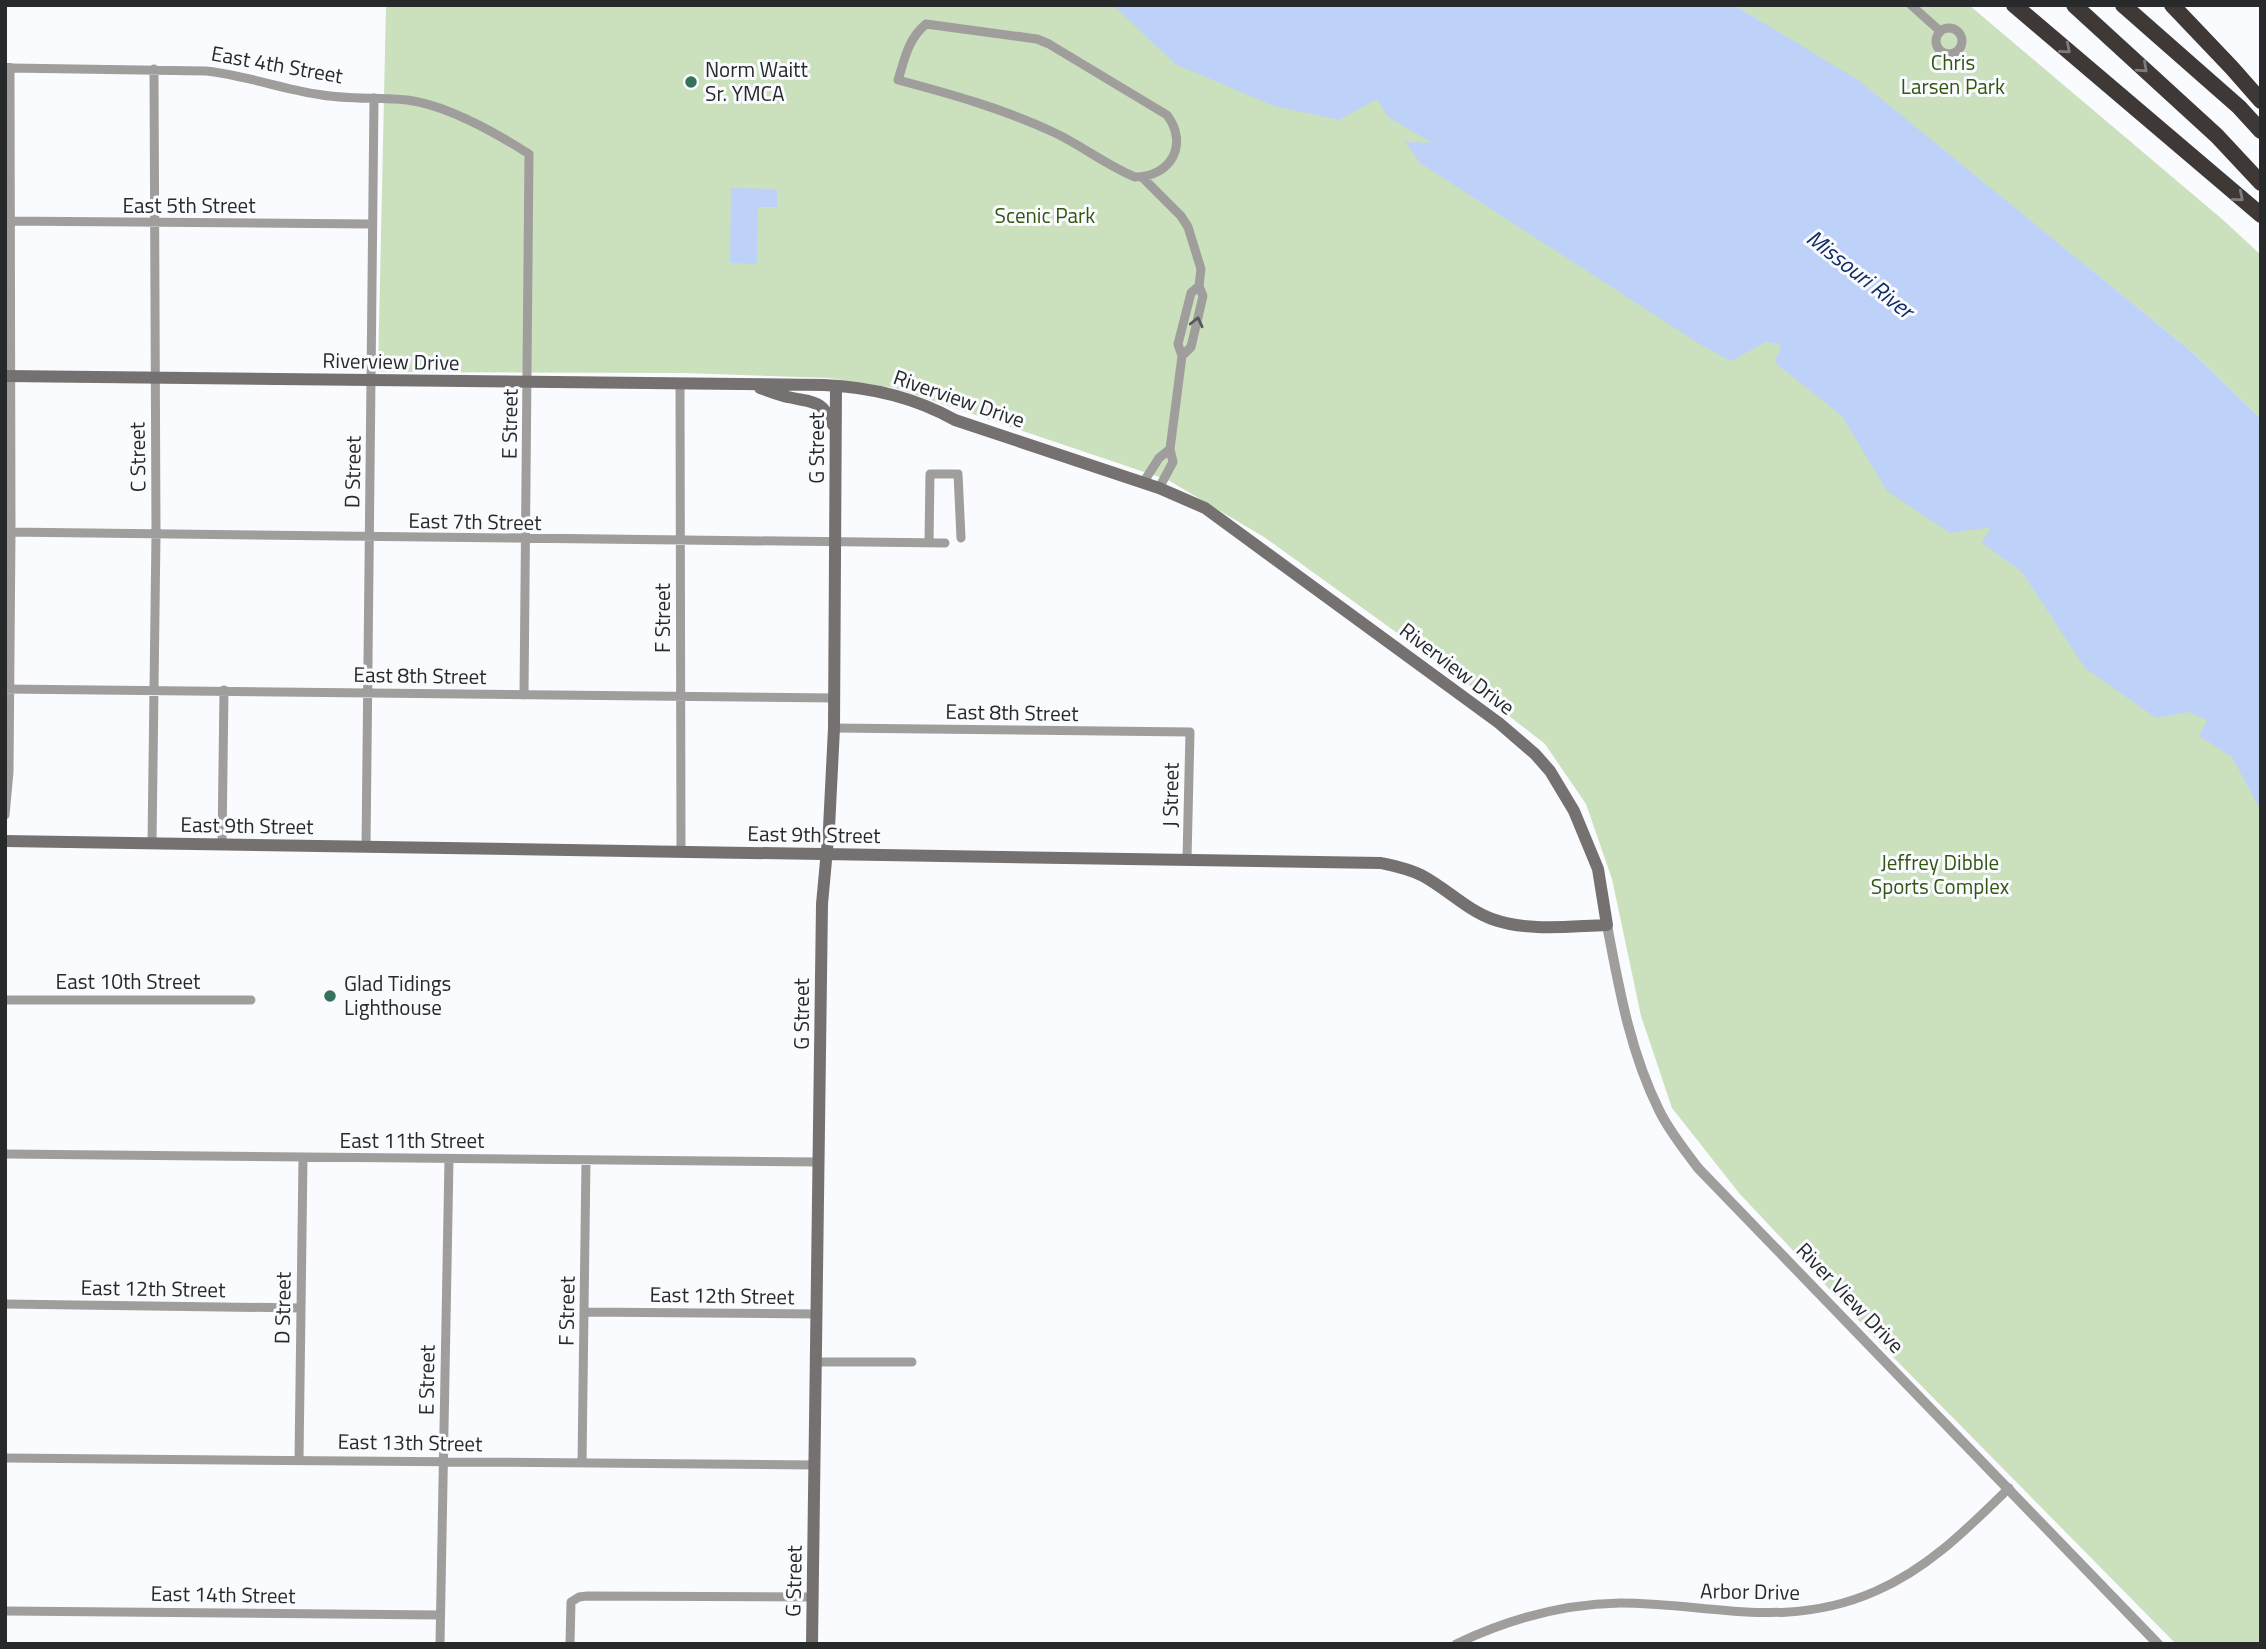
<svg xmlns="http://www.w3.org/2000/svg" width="2266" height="1649" viewBox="0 0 2266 1649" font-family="'Titillium Web',sans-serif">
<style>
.green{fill:#cbe0bc}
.water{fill:#bed2f9}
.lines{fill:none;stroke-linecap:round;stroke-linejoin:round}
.minor{stroke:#a09d9d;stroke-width:9}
.tertiary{stroke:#a09d9d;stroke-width:10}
.secondary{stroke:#757170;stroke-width:12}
.motorway{stroke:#3e3837;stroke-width:16}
.oneway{stroke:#807c7d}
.oneway2{stroke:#585759}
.poi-dot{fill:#35715b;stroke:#fafbff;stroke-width:2.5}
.labels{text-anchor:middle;stroke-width:6;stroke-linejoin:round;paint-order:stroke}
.park-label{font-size:21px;fill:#345510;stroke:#fafbff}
.street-label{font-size:21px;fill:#28292b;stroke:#fafbff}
.poi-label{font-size:21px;fill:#28292b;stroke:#fafbff;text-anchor:start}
.water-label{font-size:23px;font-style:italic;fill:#142d65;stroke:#fafbff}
</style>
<rect width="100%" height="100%" fill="#fafbff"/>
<path class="green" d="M386,5H1243L1756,318L2261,751V1644H2176L1891,1355L1739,1193L1672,1108L1641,1016L1612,879L1586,804L1545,744L1472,687L1264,537L1168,480L895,388L829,378L684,373L378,372Z
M1734,5H1969L2222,219L2261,255V419L2191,351L1858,81Z"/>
<path class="water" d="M1113,5H1734L1858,80L2191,351L2261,419V811L2232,757L2199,736L2207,720L2189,712L2156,718L2085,668L2022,572L1982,543L1991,527L1950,533L1887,491L1842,416L1775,363L1781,345L1766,342L1731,361L1701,345L1420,163L1405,142L1432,143L1388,117L1377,99L1339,120L1274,106L1175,64Z
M731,188L777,189V207H758L757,264L730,263Z"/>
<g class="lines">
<path class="minor" d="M1911,5L1940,31
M926,24L1037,39L1049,44L1167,115C1189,144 1171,177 1135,177C1106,165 1081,145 1053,132C1004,109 951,94 898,80C905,58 908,39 926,24Z
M1936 41a13 13 0 1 1 26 0a13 13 0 1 1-26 0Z
M1142,177L1181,216L1188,227L1201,269L1199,286L1203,296L1191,347L1182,356
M6,221L372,224
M680,384L681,852
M1143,483L1159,458L1170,449
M1159,488L1173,462L1170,449L1182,356L1178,344L1191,293L1199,286
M7,532L945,543
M929,543L930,474H958L961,538
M5,689L835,698
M834,728L1190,732L1187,859
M5,815L9,772L11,532L10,68L206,71C244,75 279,88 316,94C346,100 377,97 407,100C447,105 496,133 529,154L524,695
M152,844L156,534L154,69
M222,844L224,690
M366,847L374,98
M5,1000H251
M5,1154L819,1162
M5,1304L301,1308
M585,1312L817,1314
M816,1362H912
M5,1458L815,1465
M299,1460L303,1158
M582,1463L586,1160
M5,1611L440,1615
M440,1644L449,1159
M570,1644L571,1602L579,1597L587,1596L813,1597
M1456,1644C1508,1619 1562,1604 1620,1603C1711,1603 1786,1631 1876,1591C1929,1568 1968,1528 2009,1488"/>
<path class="tertiary" d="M5,68H10
M1607,925C1619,988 1630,1052 1659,1110C1669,1131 1684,1149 1698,1168L2158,1644"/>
<path class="secondary" d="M5,376L824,385C871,387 914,397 955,420L1159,488L1205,508L1499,723L1535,754L1550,771L1574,811L1598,869L1607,925C1570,926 1528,932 1492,919C1467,910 1447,889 1423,876C1410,869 1395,866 1381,863L5,841
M760,388C769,391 778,395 788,397C812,403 822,398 833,425
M812,1644L822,904L829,828L834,728L836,386"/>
<path class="motorway" d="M2014,5L2261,215
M2074,5L2217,136L2261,183
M2123,5L2239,107L2261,131
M2172,5L2232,68L2261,101"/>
</g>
<defs><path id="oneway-chevron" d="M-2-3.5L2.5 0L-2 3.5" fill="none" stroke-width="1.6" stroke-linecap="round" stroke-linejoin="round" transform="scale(1.75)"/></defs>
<g class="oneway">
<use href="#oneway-chevron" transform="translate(2066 49) rotate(40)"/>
<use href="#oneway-chevron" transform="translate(2143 68) rotate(42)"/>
<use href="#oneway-chevron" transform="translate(2239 197) rotate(40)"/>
</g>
<use class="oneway2" href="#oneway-chevron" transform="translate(1197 322) rotate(-77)"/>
<g class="poi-dot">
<circle cx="691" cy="82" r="7"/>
<circle cx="330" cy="996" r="7"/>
</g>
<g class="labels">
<g class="park-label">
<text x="1953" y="70">Chris<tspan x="1953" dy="24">Larsen Park</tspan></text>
<text x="1045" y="223">Scenic Park</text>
<text x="1940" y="870">Jeffrey Dibble<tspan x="1940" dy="24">Sports Complex</tspan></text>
</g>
<g class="street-label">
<text transform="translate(277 65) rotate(10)" y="7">East 4th Street</text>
<text x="189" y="213">East 5th Street</text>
<text transform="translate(391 362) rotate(1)" y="7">Riverview Drive</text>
<text transform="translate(959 399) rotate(19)" y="7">Riverview Drive</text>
<text transform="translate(510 424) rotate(-89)" y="7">E Street</text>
<text transform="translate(817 448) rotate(-90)" y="7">G Street</text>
<text transform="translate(138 457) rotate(-91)" y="7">C Street</text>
<text transform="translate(353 472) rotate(-89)" y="7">D Street</text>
<text transform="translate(475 522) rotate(1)" y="7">East 7th Street</text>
<text transform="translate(663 618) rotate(-90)" y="7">F Street</text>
<text transform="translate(1457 669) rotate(37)" y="7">Riverview Drive</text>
<text transform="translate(420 676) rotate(1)" y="7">East 8th Street</text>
<text transform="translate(1012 713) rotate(1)" y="7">East 8th Street</text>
<text transform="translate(1171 795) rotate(-89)" y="7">J Street</text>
<text transform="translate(247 826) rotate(1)" y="7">East 9th Street</text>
<text transform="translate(814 835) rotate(1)" y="7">East 9th Street</text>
<text x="128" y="989">East 10th Street</text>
<text transform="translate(802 1014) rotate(-90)" y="7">G Street</text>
<text x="412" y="1148">East 11th Street</text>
<text transform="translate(153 1289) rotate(1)" y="7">East 12th Street</text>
<text transform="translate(722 1296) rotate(1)" y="7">East 12th Street</text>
<text transform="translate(1850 1298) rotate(46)" y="7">River View Drive</text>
<text transform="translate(283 1308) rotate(-89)" y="7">D Street</text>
<text transform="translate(567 1311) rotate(-89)" y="7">F Street</text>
<text transform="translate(427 1380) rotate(-89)" y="7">E Street</text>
<text transform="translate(410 1443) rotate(1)" y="7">East 13th Street</text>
<text transform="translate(794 1581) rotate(-89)" y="7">G Street</text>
<text transform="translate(1750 1592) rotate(1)" y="7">Arbor Drive</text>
<text transform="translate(223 1595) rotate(1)" y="7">East 14th Street</text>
</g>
<g class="poi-label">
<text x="705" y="77">Norm Waitt<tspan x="705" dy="24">Sr. YMCA</tspan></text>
<text x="344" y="991">Glad Tidings<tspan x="344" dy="24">Lighthouse</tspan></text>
</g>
<g class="water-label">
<text transform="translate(1860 274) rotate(38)" y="8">Missouri River</text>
</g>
</g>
<rect width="2266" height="1649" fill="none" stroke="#28292b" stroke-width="14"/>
</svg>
